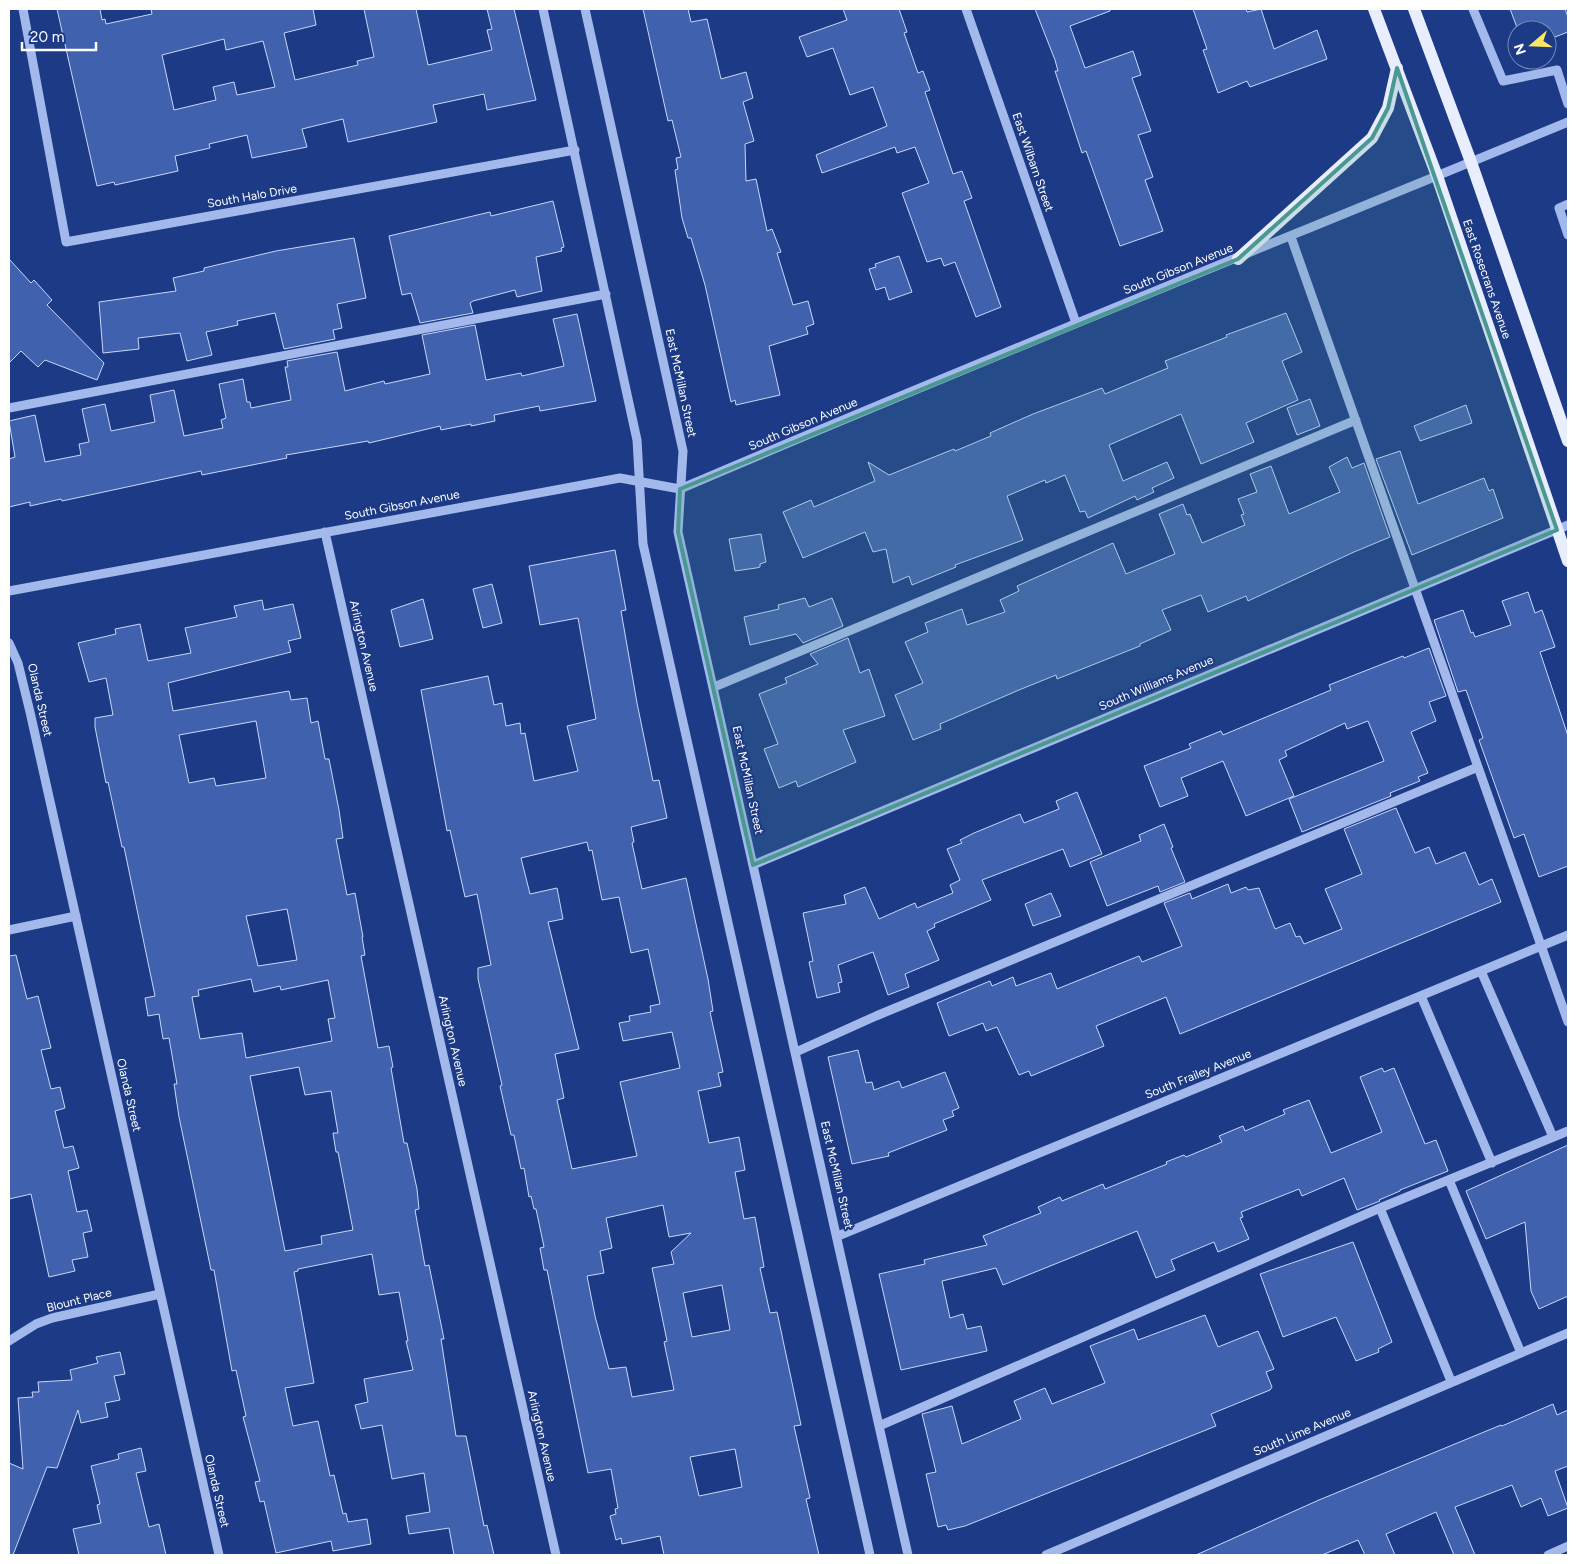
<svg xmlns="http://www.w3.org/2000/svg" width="1577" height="1564" viewBox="0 0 1577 1564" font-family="Figtree,sans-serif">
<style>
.building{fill:#4061ad;stroke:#c9d7f8;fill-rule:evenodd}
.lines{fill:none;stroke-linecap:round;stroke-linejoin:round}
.minor{stroke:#a4b9eb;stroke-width:9}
.major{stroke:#e9eeff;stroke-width:12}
.marked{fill:#4b9892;fill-opacity:0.2;stroke:#4b9892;stroke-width:4;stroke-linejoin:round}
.labels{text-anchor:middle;stroke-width:4;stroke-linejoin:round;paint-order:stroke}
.street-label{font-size:12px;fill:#fff;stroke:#1c3a86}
</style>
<rect width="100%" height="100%" fill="#1c3a86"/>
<path class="building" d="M57,9H100L102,20L105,19L106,24L152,14L151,9H313L316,25L284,33L295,80L358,65L357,61L374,57L364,9H416L428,65L492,50L487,30L492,29L487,9H514L536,100L487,110L484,94L433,105L437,122L348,142L343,119L302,129L307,147L252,158L247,135L209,144L210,148L175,156L178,171L115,185L114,182L97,186ZM224,39L226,50L263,41L275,87L237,95L234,82L213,87L216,100L174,110L162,55Z
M643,9H688L691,22L707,19L721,79L746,72L753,98L743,102L754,141L745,144L746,181L756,179L767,231L772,229L781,252L777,253L793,305L808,301L814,324L806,327L808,334L769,346L780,395L736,405L735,400L731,402L705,285L691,238H688L682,218L675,170L678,169L676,158L681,157L672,120L668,121Z
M843,9H899L907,32L904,33L918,73L923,71L930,90L925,92L953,174L962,171L972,198L964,201L1001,307L976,317L955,262L944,266L941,258L927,262L902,193L929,183L915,147L897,153L895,147L822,173L816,155L887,126L873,87L850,95L833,48L807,57L799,37L847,20Z
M1035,9H1110V11L1070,26L1085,68L1133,51L1141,75L1132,78L1151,131L1138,135L1153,177L1145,180L1163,231L1120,246L1086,151L1082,153L1055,71H1058L1055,60Z
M1193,9H1246L1247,12L1261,9L1274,49L1317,30L1327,59L1250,87L1247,81L1218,93L1203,50L1207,49Z
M1510,9H1565L1568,17V32L1547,40V30H1518Z
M553,201L564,247L561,248L562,251L536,257L542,291L517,297L515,290L473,301L470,303L473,313L420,323L411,293L402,295L389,236L490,212L491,216Z
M354,238L366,298L337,304L342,328L333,330L335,339L284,349L275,313L237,321L238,325L206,332L212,355L187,361L180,333L138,338L139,349L103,353L99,302L176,291L173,278L204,271V268L276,251Z
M899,256L912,292L889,300L885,287L876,290L869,269L876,267L875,264Z
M9,259L31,283L34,280L52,300L47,305L104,363L97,380L45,360L38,367L21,351L9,363Z
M1286,313L1302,352L1282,361L1298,400L1246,423L1254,442L1201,464L1181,414L1109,445L1123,481L1167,462L1174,478L1152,488L1154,492L1137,500L1135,496L1088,518L1085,511L1080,512L1065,475L1046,483L1045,480L1007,496L1023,540L955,565L956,567L912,585L909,576L893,583L886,549L873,552L865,532L803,558L783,512L811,500L814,507L875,481L868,462L889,475L954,449L955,451L991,436L990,433L1033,414L1102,388L1105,394L1168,368L1165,361L1227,337L1226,335Z
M577,314L596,401L540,411L539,406L494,415L495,421L471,426V424L441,430L440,426L369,443L368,441L286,455L287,458L202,475L201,471L62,501L61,499L30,506V502L9,507V459L15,457L9,421L35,415L45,462L81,455L79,444L89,442L82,409L105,404L111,431L155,422L150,395L174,390L184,436L223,428L221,420L226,418L219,384L243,379L247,402H250L251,408L291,400L285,367H288L287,361L337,352L345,391L384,381L385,384L430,374L422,335L475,325L486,380L521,373L522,376L564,366L553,319Z
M1310,399L1320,426L1297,435L1287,408Z
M1466,405L1472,423L1420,441L1414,426Z
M1400,451L1418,504L1484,478L1489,491L1493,489L1503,518L1412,555L1376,459Z
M1347,457L1352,468L1364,463L1390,537L1354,552L1248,601L1246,596L1208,612L1201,595L1162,610L1171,630L1140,644V646L1057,679L1056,675L1019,690L940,724L941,729L913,740L895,695L923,683L905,642L928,632L925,623L962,609L967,625L1005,612L1000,600L1019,591L1017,586L1113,543L1126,574L1175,554L1159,514L1183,504L1187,515L1190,514L1202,543L1245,525L1241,515L1244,514L1238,499L1257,492L1250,474L1271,466L1289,514L1340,492L1329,467Z
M761,534L766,562L760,564V567L756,568L735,571L729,539Z
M615,550L626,610L621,611L637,703L653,781L659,780L667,818L631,827L634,842L632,843L642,889L686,878L708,979L713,1011L710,1012L723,1072L718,1073L721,1086L698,1091L709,1143L739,1137L745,1170L735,1172L744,1219L755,1217L764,1267L760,1268L770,1313L777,1312L801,1425L794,1426L810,1498L806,1499L819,1555H664L660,1536L622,1544L621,1538L616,1540L610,1516L616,1514L615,1509L618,1508L611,1469L588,1473L547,1270H544L540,1248L544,1247L536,1209H534L531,1196L529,1197L524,1168L521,1169L514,1135H511L500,1086L502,1085L478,979V968L491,965L477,894L465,897L450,830L447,831L421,690L488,676L494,705L502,703L506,726L520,723L521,734L525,733L534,781L578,771L567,726L596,719L578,618L540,625L529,566ZM587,842L589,851L592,850L602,900L619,897L631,953L648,949L660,1004L650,1006L651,1012L629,1016L630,1021L619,1023L623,1041L672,1032L680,1068L620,1082L637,1156L572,1169L557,1100L564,1098L555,1054L579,1049L548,922L563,919L557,888L530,894L521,858ZM663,1205L669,1237L691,1233L671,1252L674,1264L652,1268L667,1341L664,1342L674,1390L632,1397L626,1367L609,1369L595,1316L587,1276L604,1273L600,1251L612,1248L606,1218ZM722,1285L730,1330L692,1337L683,1293ZM735,1449L742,1487L699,1496L690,1457Z
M492,584L502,623L483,628L473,589Z
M1528,592L1535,613L1542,610L1555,647L1540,652L1568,736V866L1539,877L1524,834L1514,838L1479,740L1483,738L1466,690L1458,692L1434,620L1463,610L1471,633L1473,632L1475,637L1511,625L1502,601Z
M805,598L809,607L832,598L843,626L803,643L796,634L750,645L744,617L779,609L778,605Z
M423,599L433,639L400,647L391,610Z
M262,600L264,610L293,604L301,638L288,641L291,652L168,683L173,711L289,691L291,700L307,698L311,723L318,721L325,759H329L339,810L343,838L336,839L347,895L355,893L363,937H362L365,955L361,956L378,1048L389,1046L393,1067L391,1068L404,1143H407L417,1189L419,1209L415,1210L425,1266L429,1265L444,1339H441L456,1436H466L484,1526L487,1525L494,1555H454L449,1528L409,1534L406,1516L430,1512L424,1473L392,1479L382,1425L361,1429L355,1405L368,1402L364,1379L413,1370L406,1341H408L399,1292L379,1295L372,1254L298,1269V1271L294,1272L314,1383L285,1388L293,1426L318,1421L330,1476L334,1475L343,1514L346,1513L348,1522L367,1519L371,1544L333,1551L331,1541L276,1553L264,1501L260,1502L255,1482L260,1481L243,1417L246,1416L236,1370L232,1371L214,1270H211L179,1117L174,1084H177L169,1038L163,1039L159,1014L148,1016L145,998L155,996L124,847H122L108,782L106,783L95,727V718L113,715L106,678L89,682L78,643L116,634L115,629L140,624L148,661L191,653L185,628L237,617L234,606ZM256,721L266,778L216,786L214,778L189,783L179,735ZM287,909L297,960L258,966L246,916ZM251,979L254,992L280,986L281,990L328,980L335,1018L328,1019L332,1041L246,1058L242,1033L200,1039L192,997L199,996L198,990ZM299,1067L305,1095L331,1091L338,1133H333L336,1152H338L353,1230L321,1236L322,1244L285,1251L250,1076Z
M848,638L860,673L869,669L885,716L843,730L856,762L798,787L796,781L779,788L764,749L778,744L759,694L787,683L785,678L818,664L810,654Z
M1429,648L1446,696L1429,702L1436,721L1411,732L1428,773L1418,777L1420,781L1390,793L1391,796L1302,832L1289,799L1384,761L1368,721L1347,729L1345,723L1285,751L1287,756L1279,760L1294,796L1246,816L1223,761L1181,778L1188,796L1160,807L1144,766L1191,748L1189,744L1221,731L1223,735L1331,690L1329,685L1403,656L1404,658Z
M1077,792L1102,854L1070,867L1063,849L982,880L991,900L934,924L935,927L927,931L939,960L905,974L909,987L888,995L873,952L838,965L842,982L838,983L840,992L817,998L809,962L813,961L803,913L846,904L844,895L865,887L879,919L915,903L917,908L953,893L950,885L960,880L947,849L962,843L960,840L974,833L1020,814L1024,823L1059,809L1056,801Z
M1396,808L1415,853L1429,847L1436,864L1465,852L1479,885L1492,879L1501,902L1180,1034L1166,997L1096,1026L1104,1046L1031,1076L1029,1071L1019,1075L997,1027L986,1031L983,1023L949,1036L937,1003L990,981L992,986L1013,977L1016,986L1051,973L1057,989L1139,956L1142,962L1182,946L1164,903L1190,893L1192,899L1228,884L1231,893L1246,887L1248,890L1259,888L1275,929L1290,923L1296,937L1300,936L1304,944L1342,929L1325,889L1362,874L1344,829Z
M1164,824L1173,847L1171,848L1185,882L1160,892L1158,886L1107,906L1090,862L1141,841L1139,835Z
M1051,893L1061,916L1033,926L1025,904Z
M16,955L27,999L38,996L51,1048L41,1050L51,1089L60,1087L65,1108L55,1111L64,1148L73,1146L79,1168L68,1171L77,1212L87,1210L92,1231L83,1233L88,1257L72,1260L75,1271L49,1277L31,1194L9,1199V956Z
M858,1050L866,1083L872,1082L874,1090L899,1081L902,1088L945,1072L959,1108L952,1111L954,1116L943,1120L947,1130L888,1153L889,1156L852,1164L828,1057Z
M1382,1068L1384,1072L1394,1068L1425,1144L1436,1140L1448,1171L1400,1190V1191L1379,1200L1380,1201L1357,1210L1344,1178L1302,1196L1299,1189L1241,1212L1243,1217L1240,1218L1249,1239L1218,1252L1214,1242L1171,1260L1175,1270L1156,1278L1137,1231L1003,1285L996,1268L942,1281L950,1318L963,1314L967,1329L981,1326L987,1351L901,1370L879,1274L925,1264L924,1260L987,1245L983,1236L1041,1213L1038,1207L1060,1197L1062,1201L1103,1184L1105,1189L1167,1164L1166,1162L1184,1155L1186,1157L1222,1142L1219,1136L1243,1126L1245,1131L1285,1114L1283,1110L1309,1100L1331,1153L1382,1132L1360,1077Z
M1568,1145V1296L1539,1309L1531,1291L1525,1222L1486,1239L1466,1191Z
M1353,1242L1392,1342L1378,1349L1379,1352L1356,1361L1336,1317L1283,1337L1260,1274Z
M1205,1315L1218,1347L1258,1331L1274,1369L1266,1372L1272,1387L1270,1390L1211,1414L1216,1426L965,1526L948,1530L946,1525L938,1527L926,1474L936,1472L922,1414L952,1406L962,1444L1021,1419L1014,1401L1045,1388L1052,1404L1105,1383L1090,1346L1134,1329L1138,1340Z
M120,1352L125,1374L114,1376L120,1400L105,1403L108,1417L81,1423L78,1410L57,1468L47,1467L13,1555H9V1463L23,1469L18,1398L33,1397L32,1392H39L38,1382L72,1380L70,1370L98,1363L96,1357Z
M1553,1404L1557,1415L1568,1410V1466L1555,1471L1568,1508L1548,1516L1541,1498L1521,1507L1512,1485L1455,1507L1475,1555H1454L1436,1512L1386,1534L1395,1555H1365L1358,1540L1322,1555H1196L1319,1500L1501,1425L1502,1426Z
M141,1448L146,1471L136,1473L149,1527L159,1524L166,1555H79L73,1529L101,1523L97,1505L100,1504L91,1466L119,1459L118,1454Z"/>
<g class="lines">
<path class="minor" d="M23,9L66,242L575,150
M543,9L637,440L643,544L870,1555
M585,9L683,451L678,532L908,1555
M966,9L1076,323
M1473,9L1503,81L1557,70L1568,104
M1568,204L1559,208L1568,235
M1291,237L1568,1022
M9,408L606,294
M325,532L556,1555
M9,591L620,478L680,489C974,363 1272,244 1568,122
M9,643L18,663L30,712L219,1555
M714,687L1356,420
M753,865L1568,525
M9,930L76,916
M1481,971L1553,1137
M1421,996L1492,1163
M796,1052L876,1016L1478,767
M1449,1180L1521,1353
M1380,1208L1451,1381
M838,1236L1568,935
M9,1341L36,1324L52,1318L160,1294
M879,1426L1380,1208L1568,1131
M1046,1555L1568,1333
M1548,1555L1568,1546"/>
<path class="major" d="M1374,9L1437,176L1568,561
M1414,9L1471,162L1568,441
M1238,259L1372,138L1388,108L1397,68"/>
</g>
<path class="marked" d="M1397,68L1557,530L753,865L678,532L680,489L1238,259L1372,138L1388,108Z"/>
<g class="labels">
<g class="street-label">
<text transform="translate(1033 162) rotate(71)" y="4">East Wilbarn Street</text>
<text transform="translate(252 196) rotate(-10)" y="4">South Halo Drive</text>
<text transform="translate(1178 269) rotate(-22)" y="4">South Gibson Avenue</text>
<text transform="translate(1487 279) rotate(71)" y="4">East Rosecrans Avenue</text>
<text transform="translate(681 383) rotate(78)" y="4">East McMillan Street</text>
<text transform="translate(803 424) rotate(-23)" y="4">South Gibson Avenue</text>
<text transform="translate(402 505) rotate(-11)" y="4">South Gibson Avenue</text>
<text transform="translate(364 646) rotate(77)" y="4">Arlington Avenue</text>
<text transform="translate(1156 683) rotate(-23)" y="4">South Williams Avenue</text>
<text transform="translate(40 700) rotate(77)" y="4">Olanda Street</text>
<text transform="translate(748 780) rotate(78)" y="4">East McMillan Street</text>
<text transform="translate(453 1041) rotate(77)" y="4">Arlington Avenue</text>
<text transform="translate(1198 1074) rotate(-22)" y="4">South Frailey Avenue</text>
<text transform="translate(129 1095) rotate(77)" y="4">Olanda Street</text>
<text transform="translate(837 1175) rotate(77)" y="4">East McMillan Street</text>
<text transform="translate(79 1300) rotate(-14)" y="4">Blount Place</text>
<text transform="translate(1302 1432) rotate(-23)" y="4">South Lime Avenue</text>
<text transform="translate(542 1436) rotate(77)" y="4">Arlington Avenue</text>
<text transform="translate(217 1491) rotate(77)" y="4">Olanda Street</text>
</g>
</g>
<rect width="1577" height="1564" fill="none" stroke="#ffffff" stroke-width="20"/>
<g transform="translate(1532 45) rotate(251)"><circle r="24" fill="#1c3a86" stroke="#7789b6"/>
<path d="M0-4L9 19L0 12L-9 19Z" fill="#fbe762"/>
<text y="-8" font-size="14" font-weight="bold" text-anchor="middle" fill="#ffffff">N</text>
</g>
<path d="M22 42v8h74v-8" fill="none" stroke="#ffffff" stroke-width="2.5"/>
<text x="30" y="42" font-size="15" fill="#ffffff" stroke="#1c3a86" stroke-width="4" paint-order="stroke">20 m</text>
</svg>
